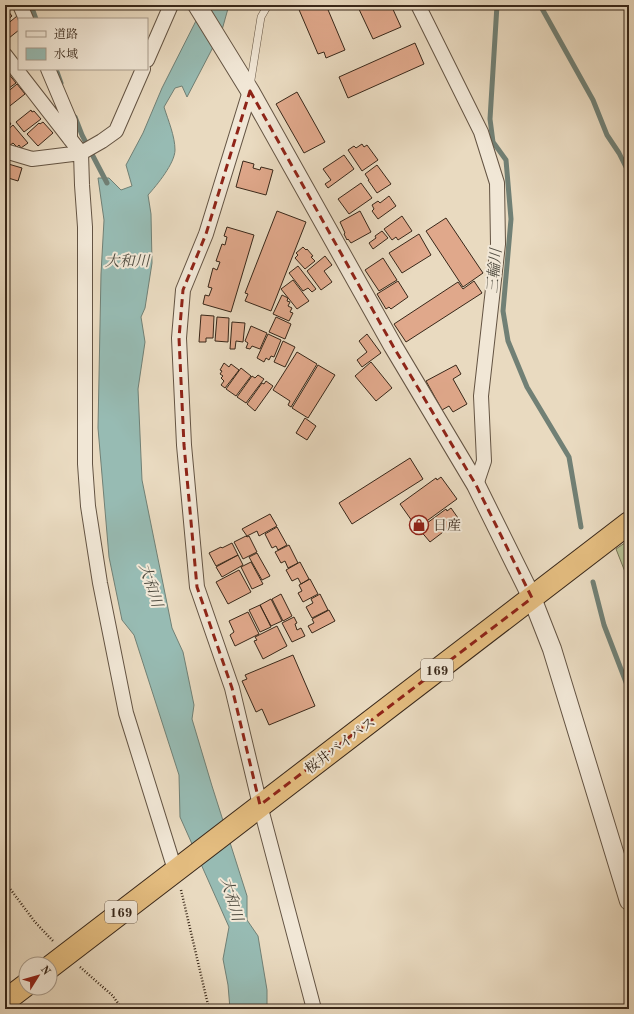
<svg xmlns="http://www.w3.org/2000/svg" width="634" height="1014" viewBox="0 0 634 1014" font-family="'Old Standard TT','Noto Serif JP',serif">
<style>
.green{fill:#b6c092;stroke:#777456}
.water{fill:#97bbb3;stroke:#718075}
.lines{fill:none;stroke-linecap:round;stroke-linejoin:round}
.stream{stroke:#718075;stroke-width:5}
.building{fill:#e0a88b;stroke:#382719}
.service-casing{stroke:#645443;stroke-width:8}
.minor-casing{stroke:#645443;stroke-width:16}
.tertiary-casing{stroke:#645443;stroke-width:20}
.trunk-casing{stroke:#382719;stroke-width:24}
.path{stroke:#382719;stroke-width:2.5;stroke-dasharray:1 2;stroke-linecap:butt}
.service{stroke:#f1e7d6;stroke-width:7}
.minor{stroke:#f1e7d6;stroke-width:14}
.tertiary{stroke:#f1e7d6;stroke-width:18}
.trunk{stroke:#e4bd80;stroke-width:22}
.marked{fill:none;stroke:#8f2418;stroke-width:3;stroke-dasharray:8 5;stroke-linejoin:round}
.labels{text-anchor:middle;stroke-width:4;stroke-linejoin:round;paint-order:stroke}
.shield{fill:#f1e7d6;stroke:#706152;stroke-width:1}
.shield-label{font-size:13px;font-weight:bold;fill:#382719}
.poi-label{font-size:14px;fill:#382719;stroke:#f1e7d6;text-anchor:start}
.street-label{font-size:14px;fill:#382719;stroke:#f1e7d6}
.water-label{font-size:15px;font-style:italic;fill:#504c40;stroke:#f1e7d6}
</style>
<rect width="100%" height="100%" fill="#e9dac0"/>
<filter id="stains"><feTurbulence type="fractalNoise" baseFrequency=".005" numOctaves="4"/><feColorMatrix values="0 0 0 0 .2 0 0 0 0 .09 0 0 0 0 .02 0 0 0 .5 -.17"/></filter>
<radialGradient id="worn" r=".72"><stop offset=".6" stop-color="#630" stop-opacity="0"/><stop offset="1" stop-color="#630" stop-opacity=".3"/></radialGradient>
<path class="green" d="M629,540V582L616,549Z"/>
<path class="water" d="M204,5H229L222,30L187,97L182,86L175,88L164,107C168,120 175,136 175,150C175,163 157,185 148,195L151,214L152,263L145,308L141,317L145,342L138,389L142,480L172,628L183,652L194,705L192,719L212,786L247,896V920L258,936L267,990V1009H230L228,985L223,959L229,927L180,817L179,775L134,635L122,620L109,557L98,428L101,274L104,220L98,178H109L121,190L132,186L126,165L143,133L162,88Z"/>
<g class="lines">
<path class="stream" d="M31,5L36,19
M497,5L490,119L493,142L506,160L511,219L503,311L508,341L527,387L569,457L581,527
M540,5L593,100L607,135L619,153L629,173
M56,69L61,83
M75,117L82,135L107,183
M593,582L604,625L629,690"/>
</g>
<path class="building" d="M5,5H14L7,10L12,16L5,22Z
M297,5H326L345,50L326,58L324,52L318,54Z
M357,5H391L401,27L373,39Z
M17,16L19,19V30L9,38L5,33V26Z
M415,43L424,64L348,98L339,77Z
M8,73L16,83L5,91V76Z
M17,84L25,94L6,109L5,108V94Z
M297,92L325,142L304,153L276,104Z
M31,110L32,112L34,111L41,119L24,132L16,122Z
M5,114L9,119L8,120L11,124L5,128Z
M43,122L53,133L38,146L27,134L39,123L40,124Z
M13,125L28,143L21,148L19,145L17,147L13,143L9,146L5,140V132Z
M362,144L364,147L367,145L378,160L362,171L348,150L354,146L356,148Z
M344,155L354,169L328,188L325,184L331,180L323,169Z
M243,161L254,164L253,168L260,170L261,167L273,170L266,195L236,187Z
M5,163L22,168L18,181L5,177Z
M377,165L391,184L377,193L368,180H369L365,174Z
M361,183L372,198L349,214L338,199Z
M389,196L396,206L378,219L372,211L374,209L372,205L378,201L380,203Z
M277,211L306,222L271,311L245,301L248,294L245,293Z
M360,211L371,232L351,243L348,239L347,240L344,234L345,233L340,222Z
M402,216L412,231L398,240L396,237L392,240L384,229Z
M446,218L483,273L463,287L426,231Z
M227,227L254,235L231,312L203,304L205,295L209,296L212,288L208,287L213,268L217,270L220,262L216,261L222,244L225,245L227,237L224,236Z
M382,231L388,238L373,249L369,243L376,238L375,236Z
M419,234L431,255L402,273L389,253Z
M303,247L306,250L307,249L313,256L311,257L315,261L305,269L295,258L298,255L296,253Z
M325,256L332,265L324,271L332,282L321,290L307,271Z
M383,258L397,280L379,291L365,270Z
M298,266L316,289L312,292L308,288L303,291L289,273Z
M293,280L309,301L297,309L281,289Z
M398,281L408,297L391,309L389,307L386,309L377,294Z
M474,281L482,293L406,342L394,324L458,282L463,289Z
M282,295L288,298L287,301L290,302L288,306L292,308L290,312L293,313L289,321L273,314Z
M201,315L214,316L213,338H206V342H199Z
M217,317L229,318L228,342L215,341Z
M276,317L291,324L285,339L269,332Z
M232,322L245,323L243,342L236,341L235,349H230Z
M251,326L267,333L260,349L252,346L250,349L246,348L248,343L245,341Z
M268,334L281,340L274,357L271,356L269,360L266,358L264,362L257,358Z
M367,334L381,353L362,367L357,360L367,352L359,341Z
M283,341L295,347L285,367L274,362Z
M297,352L317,364L291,407L288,405L290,401L273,390Z
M371,362L392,388L376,401L355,376Z
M224,363L229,367L231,364L239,370L225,388L221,385L224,381L221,378L223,376L220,374L222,371L220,370Z
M318,365L335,375L308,418L292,408Z
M456,365L461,374L453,379L467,404L453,412L449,406L442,410L426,381Z
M241,368L251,376L236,396L226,389Z
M258,375L264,379L246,403L237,397L252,376L255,378Z
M266,381L273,386L255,411L247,404L262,383L264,384Z
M305,418L316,426L307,440L296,433Z
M410,458L423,479L352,524L339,503Z
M441,477L457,499L417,528L400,504L436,478L437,480Z
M451,508L458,518L453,522L455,523L430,542L419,529L446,509L447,511Z
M270,514L277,526L259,536L257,531L247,536L242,529Z
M277,527L287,545L278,550L276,546L272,548L265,534Z
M246,536L247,537L249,536L257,552L243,559L234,542Z
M232,543L238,555L216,566L209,553L221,547L222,548Z
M289,545L298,563L288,568L285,561L281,563L275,552Z
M257,553L270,576L262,580L249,557Z
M238,555L243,565L222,577L216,567Z
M251,562L263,584L252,589L241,567Z
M300,562L309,579L301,584L298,578L292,581L286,570Z
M239,570L251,592L228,604L216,582Z
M310,579L318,594L303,602L298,593L302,591L299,585Z
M281,594L292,616L283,621L272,599Z
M320,594L328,610L312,618L306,607L313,603L311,599Z
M271,599L282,621L271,626L260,605Z
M260,605L271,627L260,632L249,610Z
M329,610L335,621L312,633L308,626L314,623L312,619Z
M248,612L259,634L235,646L230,635L234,632L229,621Z
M294,617L297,623L295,624L297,630L301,628L305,636L292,642L282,623Z
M277,626L287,646L263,659L254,641L257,640L255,637Z
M293,655L315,706L269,725L262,709L256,712L242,681L247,679L245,675Z"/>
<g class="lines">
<defs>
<path id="service" d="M250,86L261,17L268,5"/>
<path id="minor" d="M20,5L26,19
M418,5L481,132L497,183L498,244L481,396L484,461L476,485
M5,55L81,153L82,185L85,227V464L88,506L100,583L126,713L175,870
M147,60L171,5
M48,69L70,121V139
M250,91L206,234L183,290L179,338L184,445L197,587L232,688L260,805L314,1009
M5,151L32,159L81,153L102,141L116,131L143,69"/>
<path id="tertiary" d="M197,5L250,91L393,346L476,485L532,598L552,649L629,901"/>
<path id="trunk" d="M50,967L629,523
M5,1001L26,985"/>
</defs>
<use href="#service" class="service-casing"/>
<use href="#minor" class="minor-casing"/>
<use href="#tertiary" class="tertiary-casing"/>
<use href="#trunk" class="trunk-casing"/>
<path class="path" d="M5,882L35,922L53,941
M181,890L209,1009
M80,967L113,996L122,1009"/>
<use href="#service" class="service"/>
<use href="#minor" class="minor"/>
<use href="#tertiary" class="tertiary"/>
<use href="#trunk" class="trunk"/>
</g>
<path class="marked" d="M250,91L393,346L476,485L532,598L260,805L232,688L197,587L184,445L179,338L183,290L206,234Z"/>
<defs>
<symbol id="shop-ring" viewBox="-11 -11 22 22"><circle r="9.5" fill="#f1e7d6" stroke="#8f2418" stroke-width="1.5"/><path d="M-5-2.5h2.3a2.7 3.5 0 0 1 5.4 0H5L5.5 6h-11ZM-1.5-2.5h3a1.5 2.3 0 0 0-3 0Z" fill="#8f2418"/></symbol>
</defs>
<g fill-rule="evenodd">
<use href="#shop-ring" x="408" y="514" width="22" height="22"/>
</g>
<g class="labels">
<g class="shield">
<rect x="421" y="659" width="32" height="22" rx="3"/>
<rect x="105" y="901" width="32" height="22" rx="3"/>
</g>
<g class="shield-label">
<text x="437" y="675">169</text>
<text x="121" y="917">169</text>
</g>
<g class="poi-label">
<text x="433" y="530">日産</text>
</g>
<g class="street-label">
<text transform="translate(340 745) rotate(-37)" y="5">桜井バイパス</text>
</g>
<g class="water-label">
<text x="127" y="266">大和川</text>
<text transform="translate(494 271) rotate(-85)" y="5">三輪川</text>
<text transform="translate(151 585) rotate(72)" y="5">大和川</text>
<text transform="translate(232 899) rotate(74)" y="5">大和川</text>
</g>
</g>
<rect width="634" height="1014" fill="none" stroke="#e9dac0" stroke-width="20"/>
<rect x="6" y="6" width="622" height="1002" fill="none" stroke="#382719" stroke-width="2"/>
<rect x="10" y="10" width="614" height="994" fill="none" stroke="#382719"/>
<rect x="18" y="18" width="130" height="52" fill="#f1e7d6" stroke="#a79a8a"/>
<rect x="26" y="31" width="20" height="6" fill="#f1e7d6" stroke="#a79a8a"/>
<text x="54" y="38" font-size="12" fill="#382719">道路</text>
<rect x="26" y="48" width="20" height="12" fill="#97bbb3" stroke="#a79a8a"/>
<text x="54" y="58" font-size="12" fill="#382719">水域</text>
<g transform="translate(38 976) rotate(53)"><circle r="19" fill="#f1e7d6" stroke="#a79a8a"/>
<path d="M0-3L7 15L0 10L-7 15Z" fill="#8f2418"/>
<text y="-6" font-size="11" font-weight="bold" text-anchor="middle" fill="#382719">N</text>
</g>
<rect width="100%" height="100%" filter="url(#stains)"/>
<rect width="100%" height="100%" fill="url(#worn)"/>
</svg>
